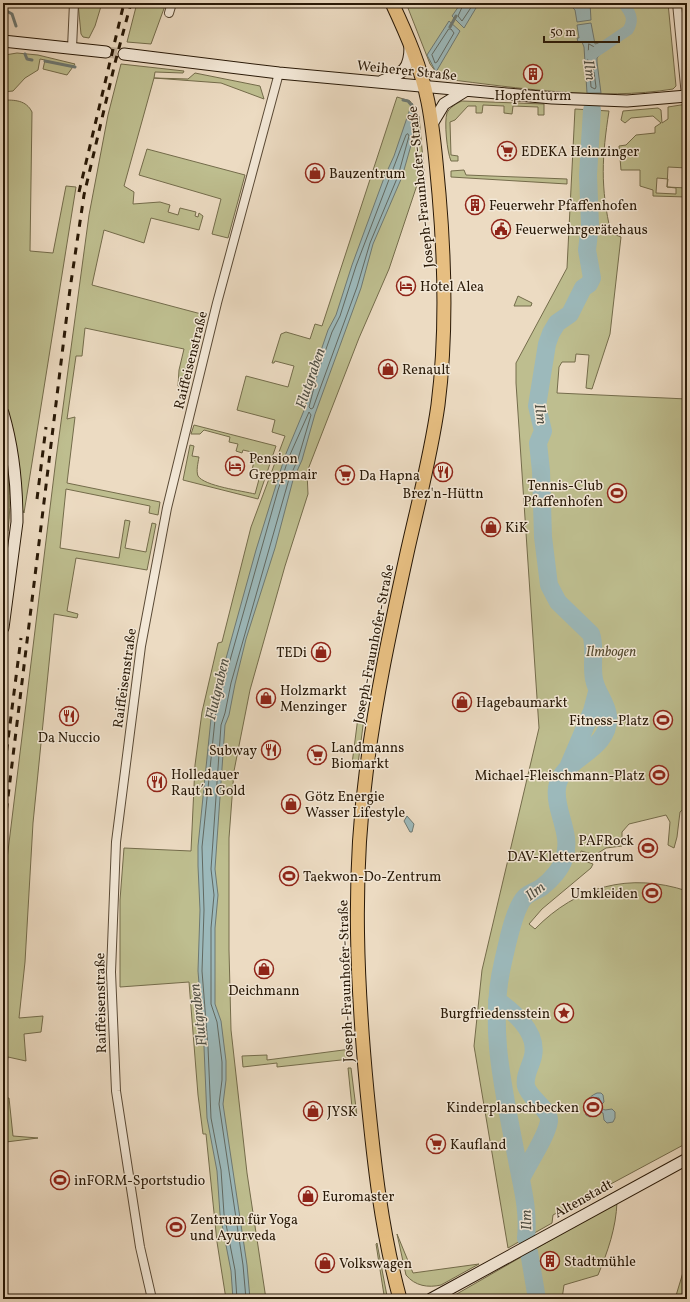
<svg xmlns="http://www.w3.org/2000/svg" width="690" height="1302" viewBox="0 0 690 1302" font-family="Vollkorn,serif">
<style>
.green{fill:#bebe8f;stroke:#746c4b;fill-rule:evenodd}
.water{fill:#9cb9bb;stroke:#6e7973}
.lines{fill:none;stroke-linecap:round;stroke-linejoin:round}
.shore{stroke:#626961;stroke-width:1}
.stream{stroke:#6e7973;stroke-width:3}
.canal{stroke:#9cb9bb;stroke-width:11}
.river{stroke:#9cb9bb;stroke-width:18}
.secondary-tunnel{stroke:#c5b49d;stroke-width:11;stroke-dasharray:11 5.5;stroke-linecap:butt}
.street-casing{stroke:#5a4a36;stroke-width:10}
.secondary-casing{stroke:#291907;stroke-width:13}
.primary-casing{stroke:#291907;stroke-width:15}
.street{stroke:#f3e8d7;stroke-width:8}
.secondary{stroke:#f3e8d7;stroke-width:11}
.primary{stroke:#e6be81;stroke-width:13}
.rail{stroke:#291907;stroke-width:3;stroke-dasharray:7 7;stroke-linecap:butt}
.labels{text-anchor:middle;stroke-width:3;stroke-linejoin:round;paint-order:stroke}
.street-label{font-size:14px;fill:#291907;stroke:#f3e8d7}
.poi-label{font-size:14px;fill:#291907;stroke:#f3e8d7;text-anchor:start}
.park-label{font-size:14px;font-style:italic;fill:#564b30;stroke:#f3e8d7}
.water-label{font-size:15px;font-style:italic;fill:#515146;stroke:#f3e8d7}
</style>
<rect width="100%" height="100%" fill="#ecdbc2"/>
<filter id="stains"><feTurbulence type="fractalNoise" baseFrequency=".005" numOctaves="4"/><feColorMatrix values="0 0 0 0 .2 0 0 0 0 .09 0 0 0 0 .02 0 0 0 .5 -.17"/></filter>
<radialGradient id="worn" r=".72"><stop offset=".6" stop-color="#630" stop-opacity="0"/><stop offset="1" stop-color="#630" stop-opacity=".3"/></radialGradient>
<path class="green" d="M78,3H102L95,26L89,38L83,37L81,34Z
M137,3H166L151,44L127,42Z
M406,3H668L676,86L673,89C601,101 518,88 445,79L436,72L430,64Z
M17,53L38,55L75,64L67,75L43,69L45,60L40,59L38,70L25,78L13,91L3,92V58L5,55Z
M121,64L184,71L183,73L155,72L154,78L188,79L195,73L260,86L264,99L221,83L154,78L124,186L134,192L133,204L160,202L170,205L168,212L178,215L180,208L196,212L195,216L198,217L199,213L203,216L199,230L151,218L144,243L104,230L92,285L205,315L187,388L178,386L179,370L184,349L85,328L82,356H76L67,419L75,417L67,483L160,502L158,515L149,513L150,506L66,489L60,548L119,558L125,520L130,521L125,548L146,552L152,523L156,524L147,570L76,558L67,611L78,614L77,618L54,614L33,823L25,962L19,1018L43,1016L41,1032L24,1034L26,1061L8,1057L3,1088V892L56,459L89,215L108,115Z
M397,97L410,101L415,108L419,117L425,181L418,182L389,269L359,338L307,472L308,494L285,566L250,690L234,771L229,838V950L231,1030L247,1173L266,1299H226L217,1242L206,1134H203L198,1095L189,982L120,987V900L124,848L191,851L195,765L202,712L218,643L222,642L251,527L285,436L272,432L275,420L237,410L245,380L246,376L288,387L294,366L275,361L274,363H272L281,334L286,332L310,339L315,324L322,326Z
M3,100C15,100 26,100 32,112L30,251L53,253L66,186L76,187L24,513L20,504L13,429L3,393Z
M462,101L544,104V115H538V107L513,106L512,114L504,113V106L483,105L482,113H476V106H468L455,120L450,122L451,155L458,156V161H451C447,152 444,122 447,113C449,108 457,103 462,101Z
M687,104V168L668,167L667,187L687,188V197L653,196V190L640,186V170H621L619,146L626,145L636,135L655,133V127L661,123L653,116L631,118L625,123L621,120L623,111L658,108L661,110L662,123L668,119V107ZM657,178L668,179L667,187L676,188V194L656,193Z
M575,109L609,111C602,156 600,187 611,233L621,237L610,334L592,389L586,388L589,355L576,354L575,362H562L559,367L557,393L687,399V806L680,812L677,837L674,848L668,845L670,822L666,815L629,824L622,832V846L606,848L595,855L581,851L579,859L593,864L591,868L542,909L529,924L535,929C577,886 630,872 687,891V1143L553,1215L552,1223L508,1248L474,1046L482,970L539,728L516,383V363L567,268Z
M147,149L245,175L228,238L212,234L221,199L139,175Z
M464,170L466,175L567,179V184L451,177V171Z
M518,296L532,303L531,306H514Z
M194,425L276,446L258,499L183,480L190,445L194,446L192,456L199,457C198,463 196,471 198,476C204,486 243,491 255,494L261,472L252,470L256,453L243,450L242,453L236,451L238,444L229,442L230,437L204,430L200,434H191Z
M3,436C9,466 12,500 8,531L3,529Z
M358,717L364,718L358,764H352Z
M351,1049L350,1059L277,1067V1063L243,1067L242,1056L267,1055V1060Z
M348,1068H351L357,1116L353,1117Z
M3,1098H9L13,1136L38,1138L6,1142L3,1149Z
M617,1202C616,1228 608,1251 598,1275L564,1285L562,1299H448Z
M397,1234L413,1273L479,1264L441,1285C428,1288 415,1286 406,1275Z
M377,1243L387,1296L388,1299L384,1295L376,1244Z
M687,1259V1299H675Z"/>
<path class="water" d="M461,3H479L464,28L452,16Z
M568,3H590L591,20L577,22L575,10Z
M449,21L460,31L436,72L427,55Z
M591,23L595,44L599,43L604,49L597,58V62L601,93H587L584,47L582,42H578L577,38H579L577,25Z
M412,103L419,117L402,177L373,244L361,288L315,414L302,460L293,480L275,548L246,639L235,684L229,715L225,725L215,869L218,895L215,928V1004L221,1021L226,1061V1080L223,1104L247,1265L250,1299H233L231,1271L220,1214L217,1171L207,1118L204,1047L198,971L200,910L198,866V846L212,709L256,550L285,456L305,408L314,371L328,330L336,315L352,265L384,178L394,156Z
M407,816L414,824L412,832H410L404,821Z
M597,1093H601L603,1095L604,1102L600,1106L601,1108L605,1110L612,1109L615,1112V1118L613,1122L607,1123L604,1120L603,1113L600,1112L590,1117L586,1115C583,1105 587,1097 597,1093Z"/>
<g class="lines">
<path class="shore" d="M464,3L458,16L462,21L474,3
M449,29H451L454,33L437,62L435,63L432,55Z
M589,44L598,49L593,57L594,69L592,71L588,63Z
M592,71L594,72L596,87L595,89L591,87L590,73Z
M408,134L409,136L398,176L370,243L357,287L313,408L311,409L309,407L318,372L332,332L340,316L356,266L406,135Z
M595,1098H599L600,1101L596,1105V1110L591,1112L589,1106Z
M237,1299L235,1270L224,1214L221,1170L211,1118L208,1047L202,971L204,910L202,847L216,710L278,490L289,457L309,412L311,415L298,459L289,479L231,683L225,713L221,725L211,869L214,895L211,928V1004L217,1022L222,1062V1080L219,1104L243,1265L246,1299"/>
<path class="stream" d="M3,9L12,14L16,26
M450,27L456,16
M25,54L27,59L32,60
M45,61L75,67
M403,100L408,101L413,107"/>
<path class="canal" d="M591,55L628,30C635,19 630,12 623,3"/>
<path class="river" d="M569,765L592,711L597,692
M497,1000C514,1012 538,1033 533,1056C531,1066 524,1075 526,1086C529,1098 550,1110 549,1121C547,1136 528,1164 521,1179
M526,1238C529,1211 522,1186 517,1160C505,1095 487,1028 503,962C507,945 514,908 525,897C530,892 537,891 542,887C551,880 561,869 564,859C573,834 554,811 557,788C560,758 611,752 608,716C607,703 596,692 594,679C591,665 596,647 591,634L558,602L549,585L543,537L541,471L538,443L543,431L537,406L547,344L551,333L557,323L570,314L583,288L589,284L592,278L587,250L590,225L588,175L592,110
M529,1252L537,1299"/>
<path class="secondary-tunnel" d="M106,52L124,54"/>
<defs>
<path id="street" d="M677,3L686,96
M169,13L172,3
M72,48L74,3
M152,1299L140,1247L116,1091L111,972L116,842L141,646L167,508L217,303L279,73"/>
<path id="secondary" d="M3,41L106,52
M124,54L279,73L552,98L627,101L687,96
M382,81C403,73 410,70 410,46
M432,124L444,104L465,91
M3,413C13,447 17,487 17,522L3,628
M431,1299L687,1159"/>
<path id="primary" d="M392,3C407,35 421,67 428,102C434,132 436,163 439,194C445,264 447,334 438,405C431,455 418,504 407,553C391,626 375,700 366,774C352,879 357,986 367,1091C374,1162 381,1229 400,1299"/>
</defs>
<use href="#street" class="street-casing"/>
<use href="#secondary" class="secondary-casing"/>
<use href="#primary" class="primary-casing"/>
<use href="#street" class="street"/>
<use href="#secondary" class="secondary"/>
<use href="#primary" class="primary"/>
<path class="rail" d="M79,192L124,3
M37,499L46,427
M3,779L21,638
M3,838L70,289L84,195L115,63L131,3"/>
</g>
<defs>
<symbol id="building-ring" viewBox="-11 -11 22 22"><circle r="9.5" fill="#f3e8d7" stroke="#8f2418" stroke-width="1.5"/><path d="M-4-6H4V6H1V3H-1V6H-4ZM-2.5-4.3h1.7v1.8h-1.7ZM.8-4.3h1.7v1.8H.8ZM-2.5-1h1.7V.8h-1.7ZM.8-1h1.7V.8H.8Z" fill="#8f2418"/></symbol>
<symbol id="supermarket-ring" viewBox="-11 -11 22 22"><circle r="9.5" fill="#f3e8d7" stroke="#8f2418" stroke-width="1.5"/><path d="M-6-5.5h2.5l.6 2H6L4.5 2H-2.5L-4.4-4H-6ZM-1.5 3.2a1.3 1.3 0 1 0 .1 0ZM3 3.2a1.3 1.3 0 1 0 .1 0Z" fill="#8f2418"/></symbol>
<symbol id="shop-ring" viewBox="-11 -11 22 22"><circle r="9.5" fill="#f3e8d7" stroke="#8f2418" stroke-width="1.5"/><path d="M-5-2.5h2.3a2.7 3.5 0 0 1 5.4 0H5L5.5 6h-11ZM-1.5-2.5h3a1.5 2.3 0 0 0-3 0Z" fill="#8f2418"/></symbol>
<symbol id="civic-ring" viewBox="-11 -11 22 22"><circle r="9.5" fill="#f3e8d7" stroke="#8f2418" stroke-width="1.5"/><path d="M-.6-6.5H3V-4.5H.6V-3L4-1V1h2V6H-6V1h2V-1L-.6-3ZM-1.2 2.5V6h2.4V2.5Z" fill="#8f2418"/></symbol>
<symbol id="hotel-ring" viewBox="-11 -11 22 22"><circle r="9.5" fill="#f3e8d7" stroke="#8f2418" stroke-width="1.5"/><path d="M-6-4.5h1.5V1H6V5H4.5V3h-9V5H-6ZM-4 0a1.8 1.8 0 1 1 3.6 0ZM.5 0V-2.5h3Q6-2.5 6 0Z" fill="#8f2418"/></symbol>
<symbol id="restaurant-ring" viewBox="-11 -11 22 22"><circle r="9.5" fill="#f3e8d7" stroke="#8f2418" stroke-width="1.5"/><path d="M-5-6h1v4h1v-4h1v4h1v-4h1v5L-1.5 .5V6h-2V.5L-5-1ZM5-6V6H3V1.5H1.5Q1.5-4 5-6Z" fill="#8f2418"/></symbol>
<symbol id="stadium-ring" viewBox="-11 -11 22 22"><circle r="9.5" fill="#f3e8d7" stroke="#8f2418" stroke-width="1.5"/><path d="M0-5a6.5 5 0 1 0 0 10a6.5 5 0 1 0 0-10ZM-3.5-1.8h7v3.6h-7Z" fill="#8f2418"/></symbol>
<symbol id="sight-ring" viewBox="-11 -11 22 22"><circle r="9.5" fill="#f3e8d7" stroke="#8f2418" stroke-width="1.5"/><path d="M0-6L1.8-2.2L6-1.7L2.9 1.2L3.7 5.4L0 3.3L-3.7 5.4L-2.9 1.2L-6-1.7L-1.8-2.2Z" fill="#8f2418"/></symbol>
</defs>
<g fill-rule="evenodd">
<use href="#building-ring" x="522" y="63" width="22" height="22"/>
<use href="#supermarket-ring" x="496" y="140" width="22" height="22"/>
<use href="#shop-ring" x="304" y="162" width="22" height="22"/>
<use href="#building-ring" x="464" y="194" width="22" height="22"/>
<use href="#civic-ring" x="490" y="218" width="22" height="22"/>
<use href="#hotel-ring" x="395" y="275" width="22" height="22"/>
<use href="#shop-ring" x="377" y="358" width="22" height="22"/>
<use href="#hotel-ring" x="224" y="455" width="22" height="22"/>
<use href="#restaurant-ring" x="432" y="461" width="22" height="22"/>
<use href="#supermarket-ring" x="334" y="464" width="22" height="22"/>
<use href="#stadium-ring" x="606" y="482" width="22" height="22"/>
<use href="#shop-ring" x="480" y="516" width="22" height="22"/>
<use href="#shop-ring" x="310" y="641" width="22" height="22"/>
<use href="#shop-ring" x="255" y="687" width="22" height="22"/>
<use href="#shop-ring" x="451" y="691" width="22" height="22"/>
<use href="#restaurant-ring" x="58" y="705" width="22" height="22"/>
<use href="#stadium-ring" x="652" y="709" width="22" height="22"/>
<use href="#restaurant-ring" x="260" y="739" width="22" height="22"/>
<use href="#supermarket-ring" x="306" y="744" width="22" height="22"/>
<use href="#stadium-ring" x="648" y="764" width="22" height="22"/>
<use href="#restaurant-ring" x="146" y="771" width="22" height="22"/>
<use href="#shop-ring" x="280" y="793" width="22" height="22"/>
<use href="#stadium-ring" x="637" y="837" width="22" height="22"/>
<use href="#stadium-ring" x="278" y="865" width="22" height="22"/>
<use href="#stadium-ring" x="641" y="882" width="22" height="22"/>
<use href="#shop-ring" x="253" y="958" width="22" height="22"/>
<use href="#sight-ring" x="553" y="1002" width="22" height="22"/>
<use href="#stadium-ring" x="582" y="1096" width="22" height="22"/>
<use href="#shop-ring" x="302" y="1100" width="22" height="22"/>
<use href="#supermarket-ring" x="425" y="1133" width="22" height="22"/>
<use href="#stadium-ring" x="49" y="1169" width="22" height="22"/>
<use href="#shop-ring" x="297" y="1185" width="22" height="22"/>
<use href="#stadium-ring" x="165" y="1216" width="22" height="22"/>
<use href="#building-ring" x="539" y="1250" width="22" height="22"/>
<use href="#shop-ring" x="314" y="1252" width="22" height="22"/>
</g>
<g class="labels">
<g class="street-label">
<text transform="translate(407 70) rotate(6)" y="5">Weiherer Straße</text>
<text transform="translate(420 187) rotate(-96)" y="5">Joseph-Fraunhofer-Straße</text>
<text transform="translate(190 360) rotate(-76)" y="5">Raiffeisenstraße</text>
<text transform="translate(373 644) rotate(-79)" y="5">Joseph-Fraunhofer-Straße</text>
<text transform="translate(124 678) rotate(-82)" y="5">Raiffeisenstraße</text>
<text transform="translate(345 981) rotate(-92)" y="5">Joseph-Fraunhofer-Straße</text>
<text transform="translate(100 1003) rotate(-91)" y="5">Raiffeisenstraße</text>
<text transform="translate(583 1198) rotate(-29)" y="5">Altenstadt</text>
</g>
<g class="poi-label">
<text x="533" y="100" text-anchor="middle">Hopfenturm</text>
<text x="521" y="156">EDEKA Heinzinger</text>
<text x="329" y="178">Bauzentrum</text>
<text x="489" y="210">Feuerwehr Pfaffenhofen</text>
<text x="515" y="234">Feuerwehrgerätehaus</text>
<text x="420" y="291">Hotel Alea</text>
<text x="402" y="374">Renault</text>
<text x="249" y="463">Pension<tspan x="249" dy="16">Greppmair</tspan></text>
<text x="359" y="480">Da Hapna</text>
<text x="603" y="490" text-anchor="end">Tennis-Club<tspan x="603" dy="16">Pfaffenhofen</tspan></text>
<text x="443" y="498" text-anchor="middle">Brez'n-Hüttn</text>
<text x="505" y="532">KiK</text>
<text x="307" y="657" text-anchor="end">TEDi</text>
<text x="280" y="695">Holzmarkt<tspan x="280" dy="16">Menzinger</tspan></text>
<text x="476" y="707">Hagebaumarkt</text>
<text x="649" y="725" text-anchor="end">Fitness-Platz</text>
<text x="69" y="742" text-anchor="middle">Da Nuccio</text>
<text x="331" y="752">Landmanns<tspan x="331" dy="16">Biomarkt</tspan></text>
<text x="257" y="755" text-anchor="end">Subway</text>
<text x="171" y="779">Holledauer<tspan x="171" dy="16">Raut´n Gold</tspan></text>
<text x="645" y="780" text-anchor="end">Michael-Fleischmann-Platz</text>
<text x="305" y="801">Götz Energie<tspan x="305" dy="16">Wasser Lifestyle</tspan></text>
<text x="634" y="845" text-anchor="end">PAFRock<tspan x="634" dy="16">DAV-Kletterzentrum</tspan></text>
<text x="303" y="881">Taekwon-Do-Zentrum</text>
<text x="638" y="898" text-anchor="end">Umkleiden</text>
<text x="264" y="995" text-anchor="middle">Deichmann</text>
<text x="550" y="1018" text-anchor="end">Burgfriedensstein</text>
<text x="579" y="1112" text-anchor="end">Kinderplanschbecken</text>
<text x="327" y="1116">JYSK</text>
<text x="450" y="1149">Kaufland</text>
<text x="74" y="1185">inFORM-Sportstudio</text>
<text x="322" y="1201">Euromaster</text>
<text x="190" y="1224">Zentrum für Yoga<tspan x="190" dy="16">und Ayurveda</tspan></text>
<text x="564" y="1266">Stadtmühle</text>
<text x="339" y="1268">Volkswagen</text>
</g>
<g class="park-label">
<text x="611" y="656">Ilmbogen</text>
</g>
<g class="water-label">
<text transform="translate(590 70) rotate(83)" y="5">Ilm</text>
<text transform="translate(310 378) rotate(-71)" y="5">Flutgraben</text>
<text transform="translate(541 414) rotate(83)" y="5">Ilm</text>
<text transform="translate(217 689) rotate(-77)" y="5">Flutgraben</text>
<text transform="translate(535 891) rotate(-38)" y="5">Ilm</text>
<text transform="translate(198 1015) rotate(-97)" y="5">Flutgraben</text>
<text transform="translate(526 1220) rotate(-92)" y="5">Ilm</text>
</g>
</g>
<rect width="690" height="1302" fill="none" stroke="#ecdbc2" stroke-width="16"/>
<rect x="4" y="4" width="682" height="1294" fill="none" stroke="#291907" stroke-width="2"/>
<rect x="8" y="8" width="674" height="1286" fill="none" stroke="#291907"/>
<path d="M544 36v6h75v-6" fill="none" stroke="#291907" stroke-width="2"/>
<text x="550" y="36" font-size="12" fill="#291907" stroke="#f3e8d7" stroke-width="3" paint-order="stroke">50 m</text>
<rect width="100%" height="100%" filter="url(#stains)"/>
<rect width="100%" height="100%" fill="url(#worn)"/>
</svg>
